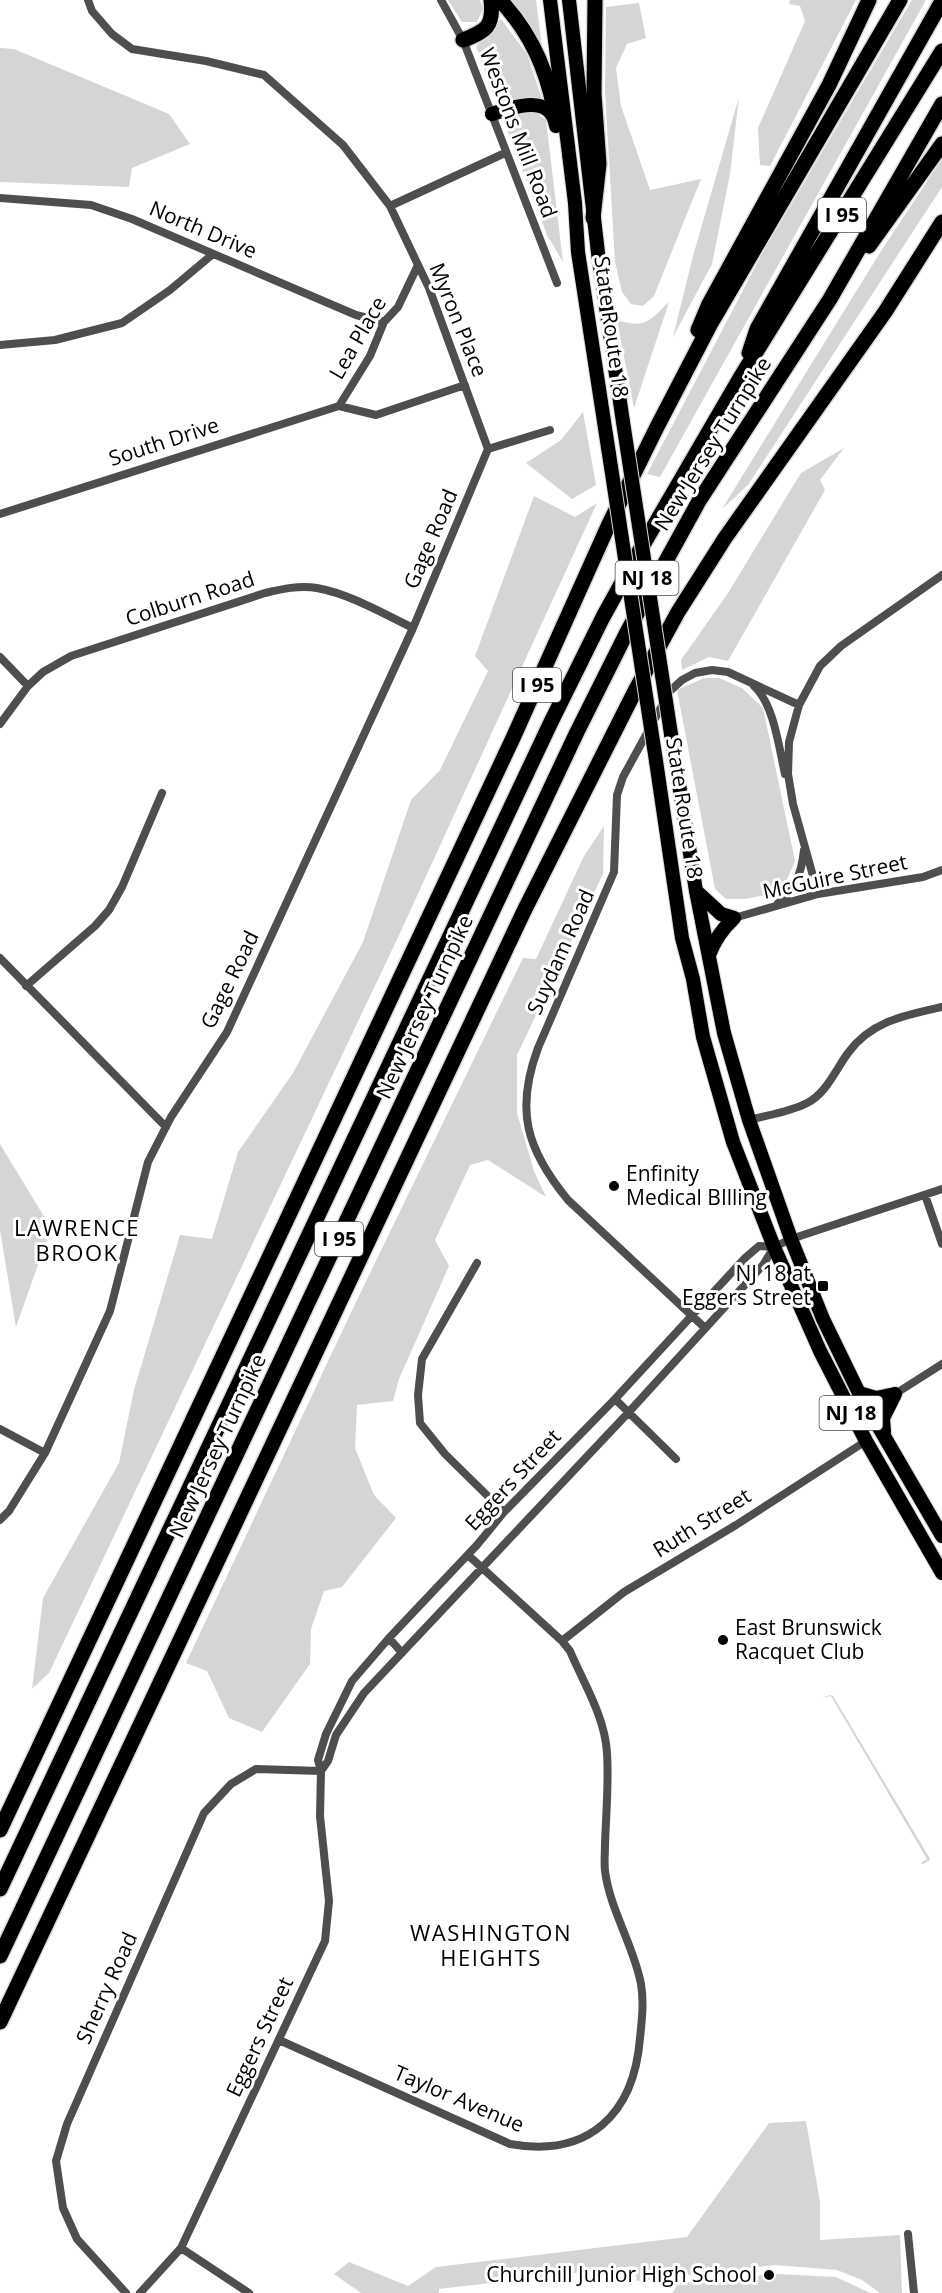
<svg xmlns="http://www.w3.org/2000/svg" width="942" height="2293" viewBox="0 0 942 2293" font-family="'Open Sans',sans-serif">
<style>
.green{fill:#d5d5d5}
.lines{fill:none;stroke-linecap:round;stroke-linejoin:round}
.trunk-casing{stroke:#dbdbdb;stroke-width:16}
.motorway-casing{stroke:#dbdbdb;stroke-width:18}
.minor{stroke:#4e4e4e;stroke-width:8}
.trunk{stroke:#000;stroke-width:14}
.motorway{stroke:#000;stroke-width:15}
.trunk-bridge-casing{stroke:#dbdbdb;stroke-width:16;stroke-linecap:butt}
.trunk-bridge{stroke:#000;stroke-width:14}
.poi-dot{fill:#000;stroke:#fff;stroke-width:2}
.labels{text-anchor:middle;stroke-width:6;stroke-linejoin:round;paint-order:stroke}
.shield{fill:#fff;stroke:#4c4c4c;stroke-width:1.5}
.shield-label{font-size:20px;font-weight:bold;fill:#000}
.street-label{font-size:21px;fill:#000;stroke:#fff}
.poi-label{font-size:21px;fill:#000;stroke:#fff;text-anchor:start}
.neighbourhood-label{font-size:22px;letter-spacing:1.5px;fill:#000;stroke:#fff}
</style>
<rect width="100%" height="100%" fill="#fff"/>
<path class="green" d="M448,0H480L483,9L477,22H462Z
M506,0H536L543,55Z
M790,0H856L770,166L760,165L758,128L805,21L800,6L789,4Z
M912,0H926L660,477L647,474L763,252Z
M639,3L646,38L627,44L616,68L621,106L650,190L701,179L654,296L643,306L631,304L622,292L615,262L605,91L606,7Z
M501,19L527,54L542,99H522L501,105L494,96L476,46L489,34Z
M0,48L14,49L169,114L190,144L132,168L129,187L0,182Z
M739,97L730,174L712,264L673,337L693,256Z
M530,107L546,120L563,262L547,235L505,124L509,118Z
M942,159V187L748,485L722,509L881,251Z
M669,302L634,408L617,320C646,329 649,321 669,302Z
M583,412L596,485L572,499L526,463L561,440Z
M844,448L820,480L825,490L728,661L709,657L682,670L681,660L728,593L801,473Z
M534,496L575,517L597,503L400,933L49,1673L32,1689L43,1598L119,1463L134,1390L180,1235L212,1239L238,1152L293,1073L363,942L411,800L440,770L488,671L475,656Z
M704,678H719L742,688L763,708L795,861L786,882L771,894L744,899H726L715,889L677,690Z
M604,826L603,874L517,1055V1113L534,1171L546,1197L488,1160L470,1165L435,1240L449,1266L399,1379L393,1401L357,1405L355,1448L374,1495L396,1518L342,1587L324,1591L311,1629L310,1664L262,1732L229,1718L207,1671L186,1663L355,1304L523,958L536,959L584,856Z
M0,1144L51,1228L16,1327L0,1230Z
M829,1695L833,1696L929,1857L930,1860L923,1864L921,1863L927,1859L831,1696L823,1698Z
M806,2121L820,2202V2240L900,2235L902,2293H880L862,2280L837,2270L775,2265L637,2281L634,2266L439,2289V2293H361L334,2274L349,2262L408,2286L436,2267L687,2237L769,2123Z
M776,2274L836,2277L870,2293H672L679,2283Z"/>
<g class="lines">
<defs>
<path id="trunk" d="M550,0L575,203L578,252L609,454
M569,0L598,253L623,422
M492,114C513,107 551,93 556,126
M671,734L696,891L724,1033L749,1120L791,1239L823,1319L859,1393L942,1536
M656,761L682,938L693,979L703,1037L733,1142L774,1247L820,1351L866,1441L942,1573
M696,891L721,914L734,918
M709,955C715,939 722,929 734,918
M859,1393L876,1398L895,1394
M884,1432L883,1418L895,1394"/>
<path id="motorway" d="M500,0C532,34 550,76 556,122
M463,40C486,31 494,27 491,0
M593,218L599,164L594,94L595,0
M869,246L942,144
M698,330L709,304L829,85L869,0
M749,353L757,329L942,1
M0,1830L513,738L609,524L657,427L710,325L900,0
M0,1889L551,722L603,617L640,550L740,378L942,51
M0,1956L577,732L627,632L699,501L830,299L942,104
M0,2022L524,911L636,689L678,612L725,538L885,312L942,222"/>
</defs>
<use href="#trunk" class="trunk-casing"/>
<use href="#motorway" class="motorway-casing"/>
<path class="minor" d="M88,0L92,11L112,34L132,49L206,61L264,75L343,145L390,206L429,288L488,449
M441,0L463,40L557,283
M0,198L91,205L132,219L356,315L384,322
M390,206L505,153
M0,345L55,340L122,323L170,290L213,254
M339,406L370,356L384,322L398,307L418,265
M339,406L376,415L465,385
M488,449L550,430
M0,514L339,406
M0,657L28,686
M754,686C774,704 779,748 785,774
M0,724L28,686L43,672L71,656L265,593C282,589 299,585 317,588C350,594 382,613 413,628
M818,894L793,804L788,774L789,742L799,705L820,666L841,646L942,575
M778,903C796,891 802,870 804,850
M734,918L818,894L923,877L942,870
M0,958L166,1127
M26,986L95,926L109,910L122,887L162,793
M749,1120C768,1115 790,1112 807,1103C826,1094 836,1069 848,1053C871,1021 906,1015 942,1007
M925,1195L942,1244
M477,1263L422,1359L418,1395L420,1423L445,1454L504,1512
M705,1328L568,1200C526,1149 515,1110 538,1048L614,872L617,795L623,777L670,691L682,680L695,673L712,670L728,672L799,705
M895,1394L942,1364
M615,1399L676,1459
M0,1429L45,1453
M0,1520L9,1511L45,1453L110,1311L148,1162L171,1117L227,1032L413,628L488,449
M389,1638L402,1653
M562,1641L624,1592L736,1525L866,1441
M321,1771L328,1761L336,1735L364,1693L628,1413L763,1265L774,1247L791,1239L942,1189
M279,2040L510,2144C589,2158 634,2114 640,2038C642,2019 644,2002 641,1984C634,1946 610,1910 605,1871C604,1862 605,1853 605,1844C606,1814 609,1783 607,1753C605,1717 584,1684 570,1651L562,1641L468,1555
M908,2234L914,2293
M181,2248L249,2293
M126,2293L77,2239L63,2208L56,2161L67,2124L204,1813L231,1784L256,1769L321,1771
M140,2293L181,2248L325,1941L329,1901L320,1816L321,1771L318,1760L326,1734L352,1681L389,1638L477,1545L504,1512L615,1399L745,1258L759,1246L774,1247"/>
<use href="#trunk" class="trunk"/>
<use href="#motorway" class="motorway"/>
<defs>
<path id="trunk-bridge" d="M623,422L671,734
M609,454L656,761"/>
</defs>
<use href="#trunk-bridge" class="trunk-bridge-casing"/>
<use href="#trunk-bridge" class="trunk-bridge"/>
</g>
<g class="poi-dot">
<circle cx="614" cy="1186" r="6"/>
<rect x="817" y="1280" width="12" height="12" rx="3"/>
<circle cx="723" cy="1640" r="6"/>
<circle cx="769" cy="2275" r="6"/>
</g>
<g class="labels">
<g class="shield">
<rect x="818" y="198" width="48" height="34" rx="4.5"/>
<rect x="615.5" y="561" width="63" height="34" rx="4.5"/>
<rect x="513" y="668" width="48" height="34" rx="4.5"/>
<rect x="315" y="1222" width="48" height="34" rx="4.5"/>
<rect x="819.5" y="1396" width="63" height="34" rx="4.5"/>
</g>
<g class="shield-label">
<text x="842" y="222">I 95</text>
<text x="647" y="585">NJ 18</text>
<text x="537" y="692">I 95</text>
<text x="339" y="1246">I 95</text>
<text x="851" y="1420">NJ 18</text>
</g>
<g class="street-label">
<text transform="translate(518 133) rotate(69)" y="7">Westons Mill Road</text>
<text transform="translate(203 230) rotate(23)" y="7">North Drive</text>
<text transform="translate(458 320) rotate(68)" y="7">Myron Place</text>
<text transform="translate(611 327) rotate(82)" y="7">State Route 18</text>
<text transform="translate(358 338) rotate(-60)" y="7">Lea Place</text>
<text transform="translate(164 442) rotate(-18)" y="7">South Drive</text>
<text transform="translate(713 444) rotate(-58)" y="7">New Jersey Turnpike</text>
<text transform="translate(431 539) rotate(-67)" y="7">Gage Road</text>
<text transform="translate(190 599) rotate(-18)" y="7">Colburn Road</text>
<text transform="translate(684 808) rotate(81)" y="7">State Route 18</text>
<text transform="translate(835 877) rotate(-12)" y="7">McGuire Street</text>
<text transform="translate(561 952) rotate(-66)" y="7">Suydam Road</text>
<text transform="translate(230 980) rotate(-64)" y="7">Gage Road</text>
<text transform="translate(425 1007) rotate(-65)" y="7">New Jersey Turnpike</text>
<text transform="translate(218 1446) rotate(-65)" y="7">New Jersey Turnpike</text>
<text transform="translate(513 1480) rotate(-47)" y="7">Eggers Street</text>
<text transform="translate(702 1523) rotate(-32)" y="7">Ruth Street</text>
<text transform="translate(107 1988) rotate(-66)" y="7">Sherry Road</text>
<text transform="translate(260 2037) rotate(-65)" y="7">Eggers Street</text>
<text transform="translate(459 2099) rotate(23)" y="7">Taylor Avenue</text>
</g>
<g class="poi-label">
<text x="626" y="1181">Enfinity<tspan x="626" dy="24">Medical BIlling</tspan></text>
<text x="811" y="1281" text-anchor="end">NJ 18 at<tspan x="811" dy="24">Eggers Street</tspan></text>
<text x="735" y="1635">East Brunswick<tspan x="735" dy="24">Racquet Club</tspan></text>
<text x="757" y="2282" text-anchor="end">Churchill Junior High School</text>
</g>
<g class="neighbourhood-label">
<text x="77" y="1236">LAWRENCE<tspan x="77" dy="25">BROOK</tspan></text>
<text x="491" y="1941">WASHINGTON<tspan x="491" dy="25">HEIGHTS</tspan></text>
</g>
</g>
</svg>
